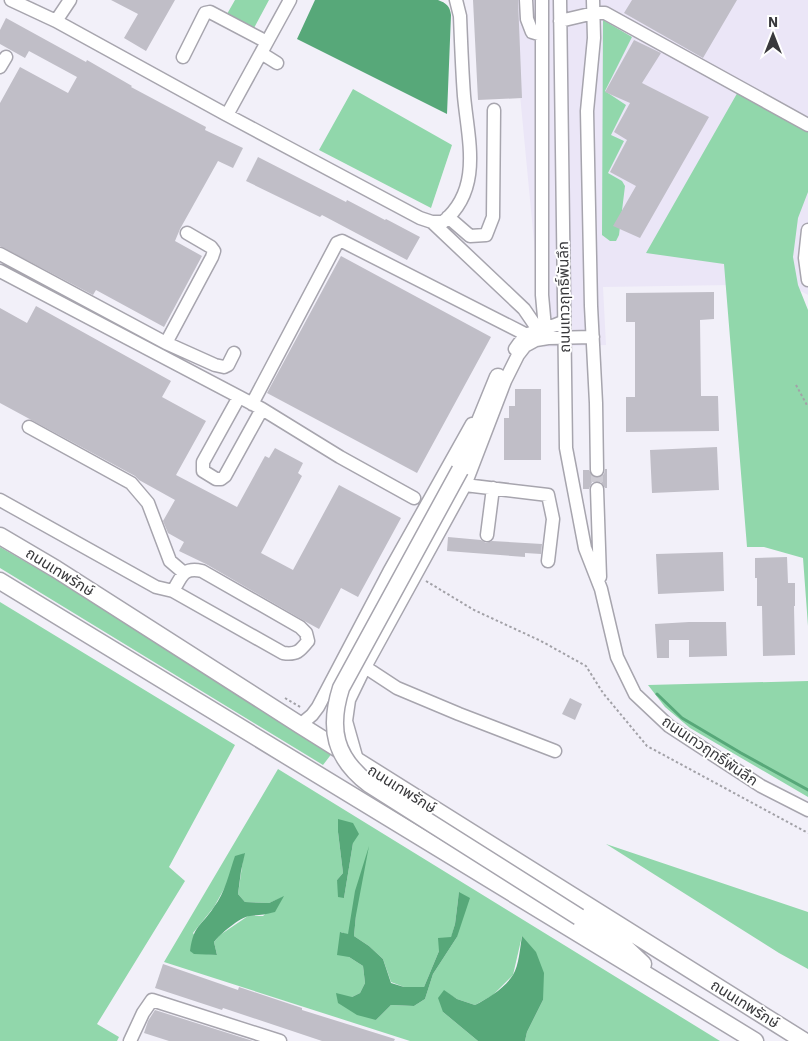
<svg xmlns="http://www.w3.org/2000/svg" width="808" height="1041" viewBox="0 0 808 1041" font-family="'IBM Plex Sans','Noto Sans Thai',sans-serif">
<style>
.built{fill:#ebe6f7}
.green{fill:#91d7ab;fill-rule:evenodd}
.water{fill:#57a879}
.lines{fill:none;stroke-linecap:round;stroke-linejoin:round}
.stream{stroke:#57a879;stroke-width:3}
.building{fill:#c0bec7}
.minor-tunnel{stroke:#cdcbd3;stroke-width:12;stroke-dasharray:12 6;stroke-linecap:butt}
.minor-casing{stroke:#a7a5ae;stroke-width:15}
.major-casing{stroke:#a7a5ae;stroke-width:19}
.path{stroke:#a2a1a7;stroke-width:2;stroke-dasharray:2.5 2.5;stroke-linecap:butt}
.minor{stroke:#fff;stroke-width:12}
.major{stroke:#fff;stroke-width:16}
.major-bridge-casing{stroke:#a7a5ae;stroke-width:19;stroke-linecap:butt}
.major-bridge{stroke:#fff;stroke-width:16}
.labels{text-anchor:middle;stroke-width:4;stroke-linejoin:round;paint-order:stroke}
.street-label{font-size:15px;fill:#39393c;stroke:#fff}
</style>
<rect width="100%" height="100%" fill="#f2f0f9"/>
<path class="built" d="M511,0H808V295L788,284L603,287L606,345L544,347Z"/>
<path class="green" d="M235,0H269L254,28L227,14Z
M603,20L632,37L605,91L626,105L611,135L624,141L608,173L622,181L625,186L619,235L616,241H610L602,235Z
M353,89L452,145L431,208L319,150Z
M739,90L808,128V192L798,218L793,257L798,285L808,310V626L803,558L764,547H747L724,264L646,253Z
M0,547L99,604L333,752L323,765L0,568Z
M0,602L235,745L169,867L185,881L97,1024L119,1037L117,1041H0Z
M808,681V797L690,728L665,707L648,685Z
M278,769L720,1041H525L527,1032L543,1000L522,936L513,975L493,995L475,1005L457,999L444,991L443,1012L478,1041H410L164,962ZM338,832L353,843L344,898L337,880L343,873ZM244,853L238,894L245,902L269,903L283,897L263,916H248L220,935L214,942L217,955L206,954L193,933L214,907ZM459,892L457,937L433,974L425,999L414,1006L391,1005L376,1020L352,997L360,993L365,983L363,966L349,957L341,932L348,935L356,915L354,936L369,946L383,959L391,982L404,987H424L439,951L451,938L455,924Z
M606,844L808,912V969L779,953Z"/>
<path class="water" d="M315,0H438C446,3 450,6 451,15L447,114L297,39Z
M338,819L353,823L359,834L353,843L344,898L338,897L337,880L343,873L338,832Z
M369,846L356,915L354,936L369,946L383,959L391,983L404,987H424L439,951L438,938L451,937L455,924L459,892L470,898L457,937L433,974L425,999L414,1006L391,1005L376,1020L357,1015L338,1003L336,993L352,997L360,993L365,983L363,966L349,957L337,955L340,932L348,934L355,891Z
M245,853L241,871L238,894L245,902L269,903L284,896L275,912C264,915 260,915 250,916C240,917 220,934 214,942L217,955L194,954L190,951C194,924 200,928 214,907C225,893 229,873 235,856Z
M522,936L536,952L544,973L543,1000L527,1032L525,1041H478L443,1012L438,998L444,990L457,999L475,1005C488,998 504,989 513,975C519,965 520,948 522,936Z"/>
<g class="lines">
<path class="stream" d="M657,694L682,718L741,753L808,790"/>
</g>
<path class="building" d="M111,0H175L146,51L124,38L138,14Z
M473,0H518L522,98L478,100Z
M632,0H737L703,58L624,13Z
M6,18L86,62L87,60L132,86L131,87L206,127L205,130L243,148L233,168L218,161L180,229L175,241L202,256L164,327L96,290L93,295L0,246V103L20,67L68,93L77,77L29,51L25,58L0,44V30Z
M634,40L661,53L642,83L709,117L640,238L613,226L636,186L610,172L627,140L614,132L630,103L605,92Z
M258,157L346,202L347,200L385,220L386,219L420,237L407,260L322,215L320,217L246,181Z
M341,256L491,337L417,473L267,393Z
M714,292V319L700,320L701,396H718L719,431L626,432V397H635V322H626V293Z
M36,306L171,381L162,397L206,421L176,475L237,507L265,456L269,458L275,448L303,463L298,473L302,476L261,553L293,570L339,485L401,518L358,597L341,588L319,629L308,623L206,564L179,551L184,542L168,533L163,521L175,500L139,480L135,476L0,403V308L27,323Z
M515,389H541V460H504V418H509V406H515Z
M717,447L719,490L652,493L650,450Z
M605,469H607V488H605L601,482L597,481L592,482L589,489H583V470H589L593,477L598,478L604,474Z
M448,537L481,540L486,543L492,541L542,544L541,554L525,553V557L447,551Z
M723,552L724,591L658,594L656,554Z
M787,557L788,583H795V606H794L795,655L763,656L762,606H757V578H755V558Z
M689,622H726L727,656L689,657V640H669V658H657L655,624Z
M570,698L582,704L575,720L562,714Z
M163,964L238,990L239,987L302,1008V1010L395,1039L394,1041H322L223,1008L222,1010L155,988Z
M155,1010L253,1041H169L144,1033L148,1021Z"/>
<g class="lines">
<path class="minor-tunnel" d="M597,470V489"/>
<defs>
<path id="minor" d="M11,0L56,21L227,115
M290,0L227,115L420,218L432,222H443C483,189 468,140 464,96C462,69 461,42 460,16L456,0
M526,0L527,19L532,32L542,35
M542,0V295L545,328
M560,0L566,448L585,548L601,589L617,657L635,694L669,726L761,786L808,810
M593,0L594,38L587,111L591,306L596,403L597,470
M56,21L70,0
M560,21L594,13H605L808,125
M261,53L277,63
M183,57L205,13L210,12L267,42
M0,67L6,57
M448,217L470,236L486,235L493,217L494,110
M432,222L524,309L537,328
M808,230L805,258L808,280
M0,254L166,343L215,365L224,367L228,365L234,353
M0,271L262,409L340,457L414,498
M166,343L212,257L214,251L211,247L187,233
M515,349C531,324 543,333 564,321
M239,397L203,462V471L216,479H221L225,476L262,409
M252,404L337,243L342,241L527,335
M29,427L131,483L148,503L170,561L184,573
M465,485L548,495L553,519L548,561
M597,489L600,577
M0,500L156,587L173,591L283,653C297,655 300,651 308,641L306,633L300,627L202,571C183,567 182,576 173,591
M487,535L493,488
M365,667L397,688L459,714L555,751
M300,725L312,715L318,707L389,572L472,424
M357,760L346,721L349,700L365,667L465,485L505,381L518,355L525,346L536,340L548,338L593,337
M130,1041L143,1013L152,1000L280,1041"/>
<path id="major" d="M460,470L498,377
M0,536L56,569L300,725L804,1041
M0,581L755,1041
M579,917L625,947L643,964"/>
</defs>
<use href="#minor" class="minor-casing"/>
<use href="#major" class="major-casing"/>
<path class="path" d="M796,385L808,407
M426,581L474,610L541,641L586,666L603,693L647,746L808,833
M285,698L302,708"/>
<use href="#minor" class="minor"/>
<use href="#major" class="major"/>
<defs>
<path id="major-bridge" d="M460,470L341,688C328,729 335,758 369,784L579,917"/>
</defs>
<use href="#major-bridge" class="major-bridge-casing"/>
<use href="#major-bridge" class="major-bridge"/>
</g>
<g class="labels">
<g class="street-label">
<text transform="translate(564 297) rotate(-91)" y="5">ถนนเทวฤทธิ์พันลึก</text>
<text transform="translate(60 572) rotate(32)" y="5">ถนนเทพรักษ์</text>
<text transform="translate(710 751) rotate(34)" y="5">ถนนเทวฤทธิ์พันลึก</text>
<text transform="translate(402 789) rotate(32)" y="5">ถนนเทพรักษ์</text>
<text transform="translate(745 1004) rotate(32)" y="5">ถนนเทพรักษ์</text>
</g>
</g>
<g transform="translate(773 35)" stroke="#ffffff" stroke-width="4" paint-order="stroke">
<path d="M0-4L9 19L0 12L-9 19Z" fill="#39393c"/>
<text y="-8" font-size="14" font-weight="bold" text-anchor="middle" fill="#39393c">N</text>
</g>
</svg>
